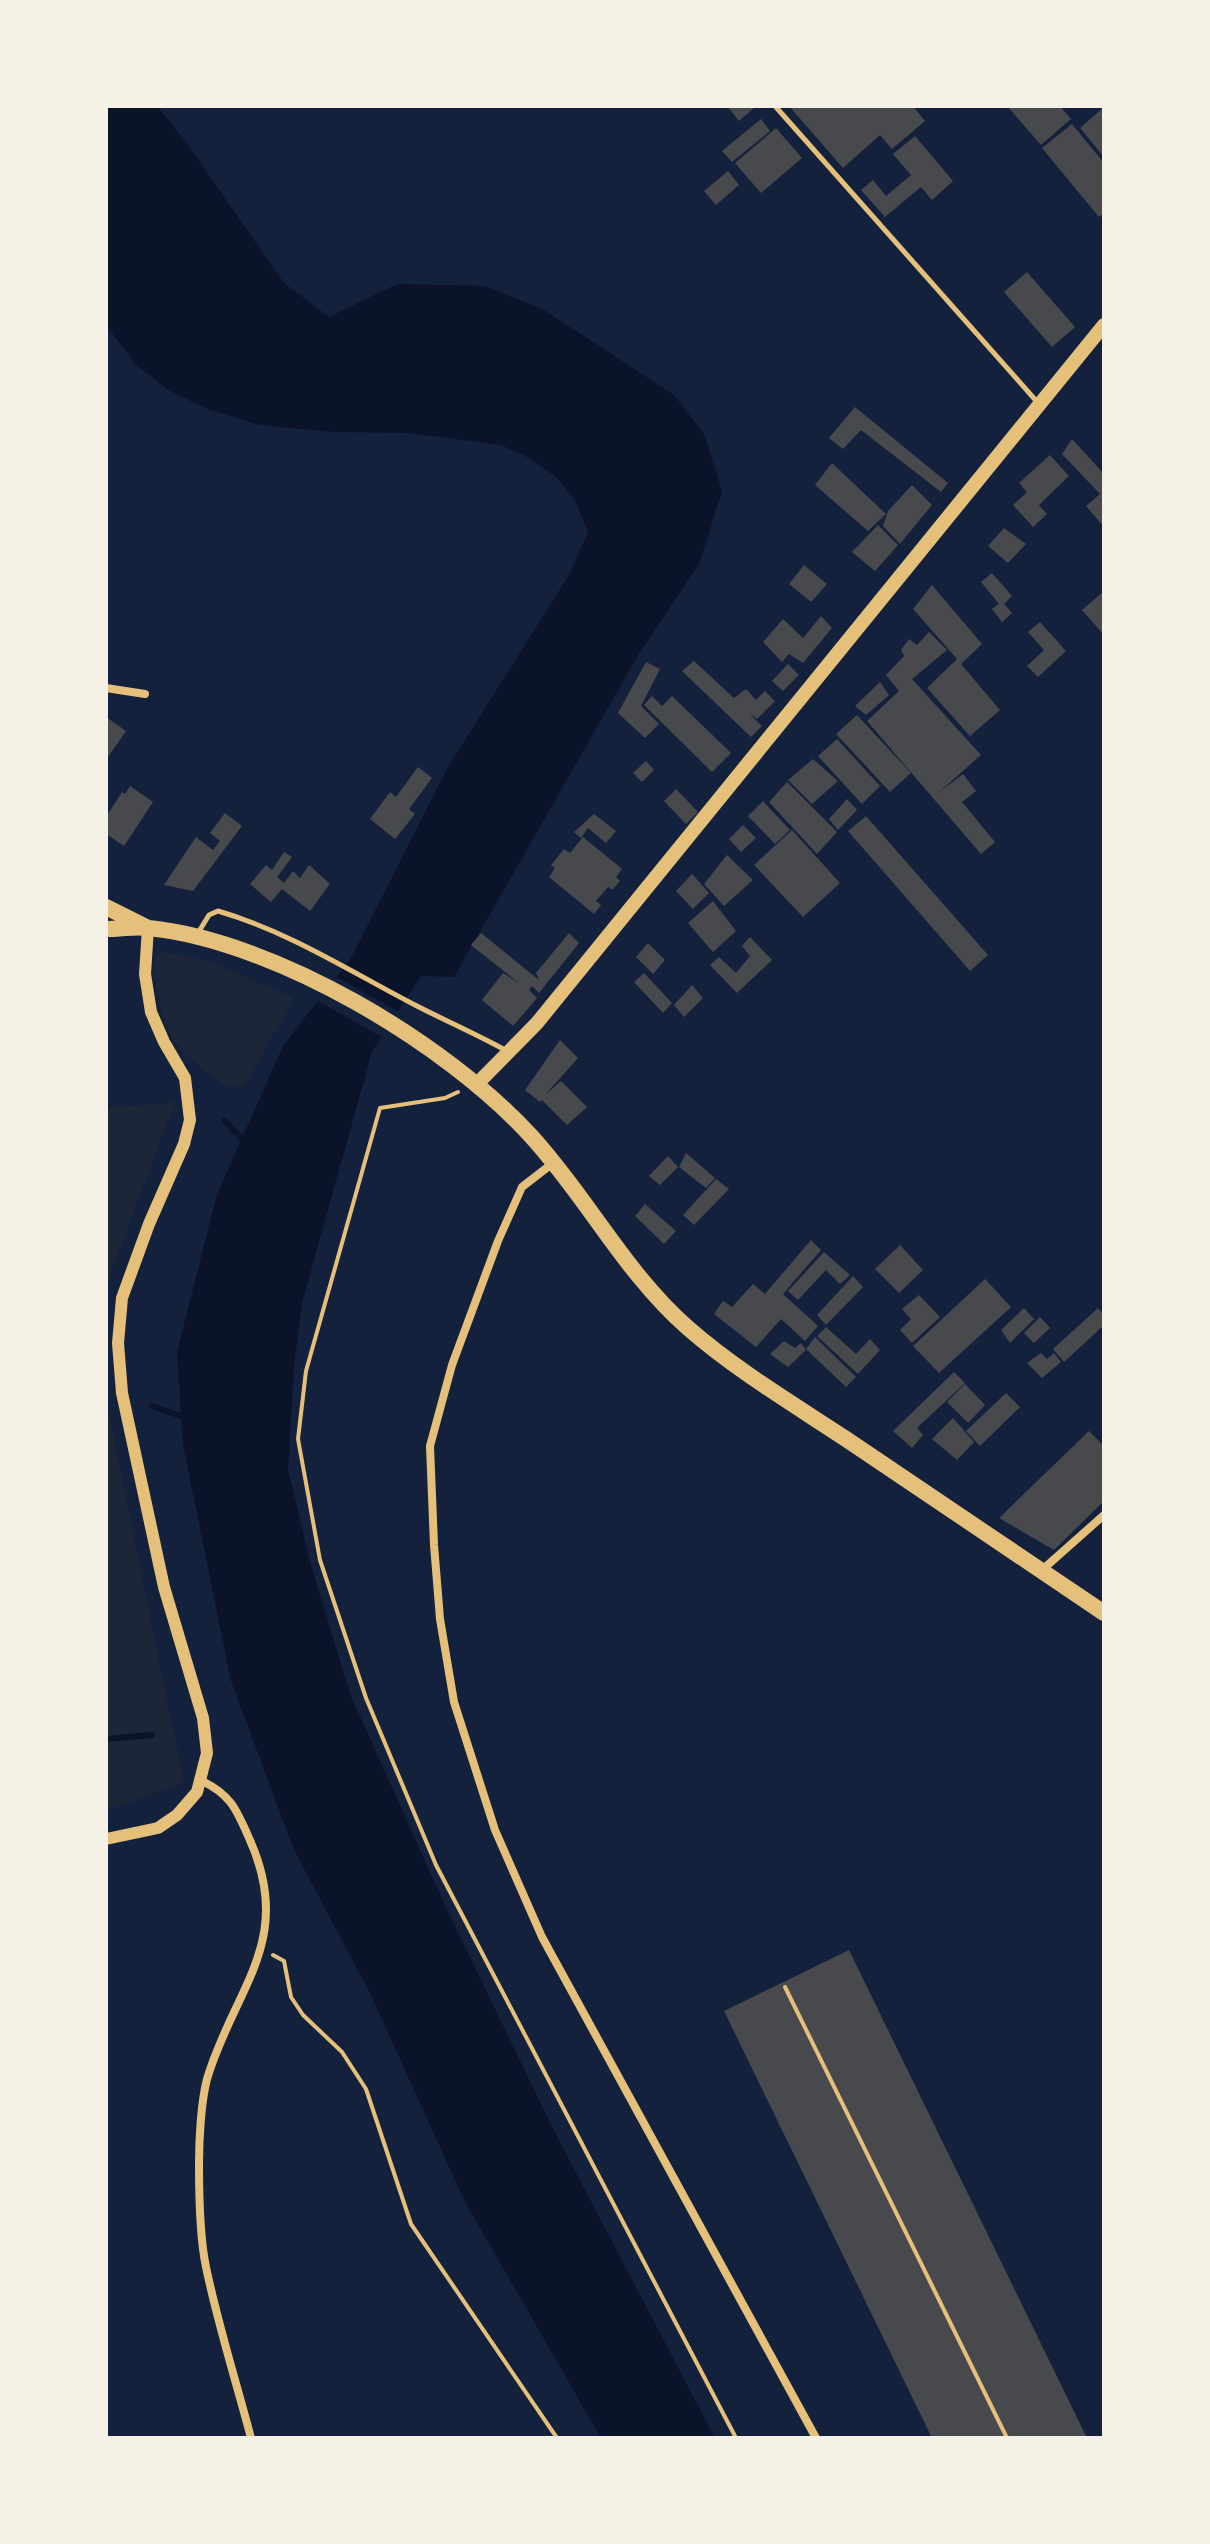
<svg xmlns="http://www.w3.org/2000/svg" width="1210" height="2544" viewBox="0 0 1210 2544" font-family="'Noto Serif',serif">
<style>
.green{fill:#1d2539}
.water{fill:#0b132b}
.pier{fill:#14213d}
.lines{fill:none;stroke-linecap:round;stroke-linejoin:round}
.stream{stroke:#0b132b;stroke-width:6}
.building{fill:#48494c}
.path{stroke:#e5c07b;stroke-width:4}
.service{stroke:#e5c07b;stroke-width:5}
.minor{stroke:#e5c07b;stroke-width:8}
.tertiary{stroke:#e5c07b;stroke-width:12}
.secondary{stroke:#e5c07b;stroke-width:14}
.primary{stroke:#e5c07b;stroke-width:16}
</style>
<rect width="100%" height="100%" fill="#14213d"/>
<path class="green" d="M160,951L212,962L293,998L249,1080C243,1085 239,1087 232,1087C217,1085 177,1048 170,1035C158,1012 154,979 155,955Z
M175,1102L106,1286V1108Z
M106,1400L184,1782L106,1811Z"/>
<path class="water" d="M106,106H157L184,139L284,283L329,317L397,284L485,286L544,310L674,395L704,434L722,491L700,562L640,652L454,977L421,976L372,1052L302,1303L294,1366L288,1470L311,1565L350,1694L443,1901L551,2125L715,2438H601L465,2202L369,1991L294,1850L231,1681L183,1445L177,1352L217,1194L283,1046L351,958L448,767L569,575L588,532L575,500L556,477L531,459L501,445L407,433L332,432L259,425L207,409L168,390L136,365L106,325Z"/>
<path class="pier" d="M333,975L401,1013L385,1039L316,1000Z"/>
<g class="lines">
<path class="stream" d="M224,1120L246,1143
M152,1406L186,1418
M106,1739L152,1735"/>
</g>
<path class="building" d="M727,106H756L739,121Z
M789,106H913L925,121L892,149L880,135L843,168Z
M1007,106H1060L1071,119L1041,145Z
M1104,107V157L1080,128Z
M761,119L770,131L732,162L722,151Z
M1072,124L1104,163V213L1099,217L1042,148Z
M776,128L802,158L761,193L735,163Z
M915,136L953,181L932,200L921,187L885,217L861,190L873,180L886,196L911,175L893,154Z
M728,171L739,185L716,205L704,191Z
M1027,272L1075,327L1052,347L1004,292Z
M855,407L948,483L941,492L861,430L843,449L829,438Z
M1072,439L1104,474V527L1086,506L1100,494L1062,454Z
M1050,455L1069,476L1039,505L1047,514L1033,527L1013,505L1027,492L1019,483Z
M832,463L886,514L868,531L815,485Z
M912,485L932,505L900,544L883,526L888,511Z
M878,525L898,545L875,571L852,552Z
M1004,528L1026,544L1008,563L988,546Z
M804,565L827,584L811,602L789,584Z
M992,573L1012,596L1004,604L1012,613L1002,622L992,609L999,604L981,582Z
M932,585L982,644L961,664L1000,710L970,736L927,688L957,659L913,609Z
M1104,591V635L1082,610Z
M821,616L832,628L803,663L789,654L782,662L763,642L783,619L803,638Z
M1040,622L1066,651L1038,677L1027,666L1044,650L1028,632Z
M929,632L947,650L912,679L981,755L938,793L963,774L976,791L962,802L995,842L981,854L867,721L899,691L886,675L904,656L901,650L909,639L917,645Z
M694,661L734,698L746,689L756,700L765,691L775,701L757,719L749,713L762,726L751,737L682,671Z
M646,662L660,669L641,706L659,724L645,738L618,713Z
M788,664L799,675L783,691L772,681Z
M880,682L889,695L866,715L855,706Z
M652,696L662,706L672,696L731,753L712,772L644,705Z
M857,715L911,773L890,792L836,734Z
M106,717L126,731L106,760Z
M837,739L880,786L862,804L818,756Z
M813,759L838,781L812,804L788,780Z
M646,761L654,770L642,782L633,773Z
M418,767L432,778L409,809L415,814L395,839L370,819L390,792L396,797Z
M787,782L837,832L817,854L769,802Z
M130,786L153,802L124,846L106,834V817L122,792L125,794Z
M676,789L698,812L686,824L664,801Z
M847,799L857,810L838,830L829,819Z
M763,801L790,830L775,844L748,816Z
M225,813L242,826L193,891L164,885L196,837L213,850L220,841L210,833Z
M594,814L616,831L606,843L588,828L581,838L574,832Z
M866,816L988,955L970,971L848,831Z
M743,825L756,838L741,852L729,839Z
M792,830L840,883L803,917L754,865Z
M583,837L622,869L616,877L620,881L612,890L608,887L596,901L601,905L594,914L549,877L555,868L551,865L564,849L570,853Z
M284,852L292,857L277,877L284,883L293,871L300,878L309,865L330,884L310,911L282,889L271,902L250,884L266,865L272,870Z
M727,855L753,880L724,906L704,884Z
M692,874L709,893L693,909L676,891Z
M713,901L736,931L713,952L688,923Z
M481,933L539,980L536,973L569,933L579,943L539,993L532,986L529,990L537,998L513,1026L482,1000L503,973L520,984L471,945Z
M750,937L772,960L737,993L710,965L719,957L736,973L750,956L742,946Z
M648,943L665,960L653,974L636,957Z
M644,973L672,1003L663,1013L634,982Z
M692,985L703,998L684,1017L674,1005Z
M560,1040L578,1058L545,1095L561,1081L587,1107L567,1125L542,1100L540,1102L525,1090Z
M686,1153L715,1178L706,1188L679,1167Z
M668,1156L678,1167L660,1185L649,1176Z
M716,1179L729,1189L694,1225L683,1215Z
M645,1204L676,1231L664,1244L635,1216Z
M811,1240L821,1250L783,1294L818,1326L805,1341L781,1319L756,1347L714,1314L723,1301L732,1307L753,1284L765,1294Z
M900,1245L923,1270L899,1293L875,1269Z
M824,1252L850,1275L840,1284L826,1270L798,1300L788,1291Z
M853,1276L863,1287L826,1325L817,1315Z
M985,1279L1011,1307L939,1373L913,1346Z
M919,1295L940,1317L912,1343L900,1330L911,1319L902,1309Z
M1024,1308L1034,1319L1010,1343L1001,1330Z
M1098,1308L1104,1315V1325L1064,1362L1053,1349Z
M1040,1317L1050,1328L1034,1343L1024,1333Z
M826,1327L856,1354L870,1339L880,1350L858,1374L817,1336Z
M815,1337L856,1377L846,1387L806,1349Z
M784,1341L795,1348L801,1343L806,1350L788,1367L770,1354Z
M1041,1353L1047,1359L1054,1353L1061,1362L1042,1378L1027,1363Z
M954,1372L965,1383L917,1428L923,1435L912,1448L893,1431Z
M965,1384L985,1405L968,1423L947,1402Z
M1006,1393L1020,1407L980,1446L966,1431Z
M953,1418L974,1442L957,1460L932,1439Z
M1089,1431L1104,1446V1501L1054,1550L999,1518Z
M849,1950L1087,2438H932L724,2011Z"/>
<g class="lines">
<path class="path" d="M458,1092L445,1098L380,1108L306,1371L298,1439L320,1560L366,1698L436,1865L736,2438
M273,1955L284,1961L291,1997L303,2015L342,2052L366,2089L411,2224L557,2438
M785,1987L1007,2438"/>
<path class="service" d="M775,106L1039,404
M198,933L209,915L218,911C290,932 351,972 417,1006C446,1021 476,1034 505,1050"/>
<path class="minor" d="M106,688L145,694
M553,1163L522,1187L498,1241L452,1365L430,1446L434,1545L440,1619L454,1702L495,1830L542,1937L816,2438
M1042,1570L1104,1515
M200,1780C230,1794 236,1808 249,1838C296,1941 234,1988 207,2079C201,2102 199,2140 199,2164C199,2194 200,2239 206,2267C218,2325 236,2381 251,2438"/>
<path class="tertiary" d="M106,1839L158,1828L177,1815L197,1792L207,1753L203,1718L164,1587L122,1393L118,1343L122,1298L149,1224L184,1144L190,1120L185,1078L164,1042L151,1012L145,974L148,928"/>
<path class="secondary" d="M476,1085L537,1023L1104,325"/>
<path class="primary" d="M106,907L146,927
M106,929C120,929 135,926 149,928C275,941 446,1043 531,1136C587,1197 625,1273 688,1328C736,1370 793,1404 846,1439C932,1497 1018,1555 1104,1613"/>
</g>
<rect width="1210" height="2544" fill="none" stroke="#f6f1e7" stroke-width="216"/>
</svg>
